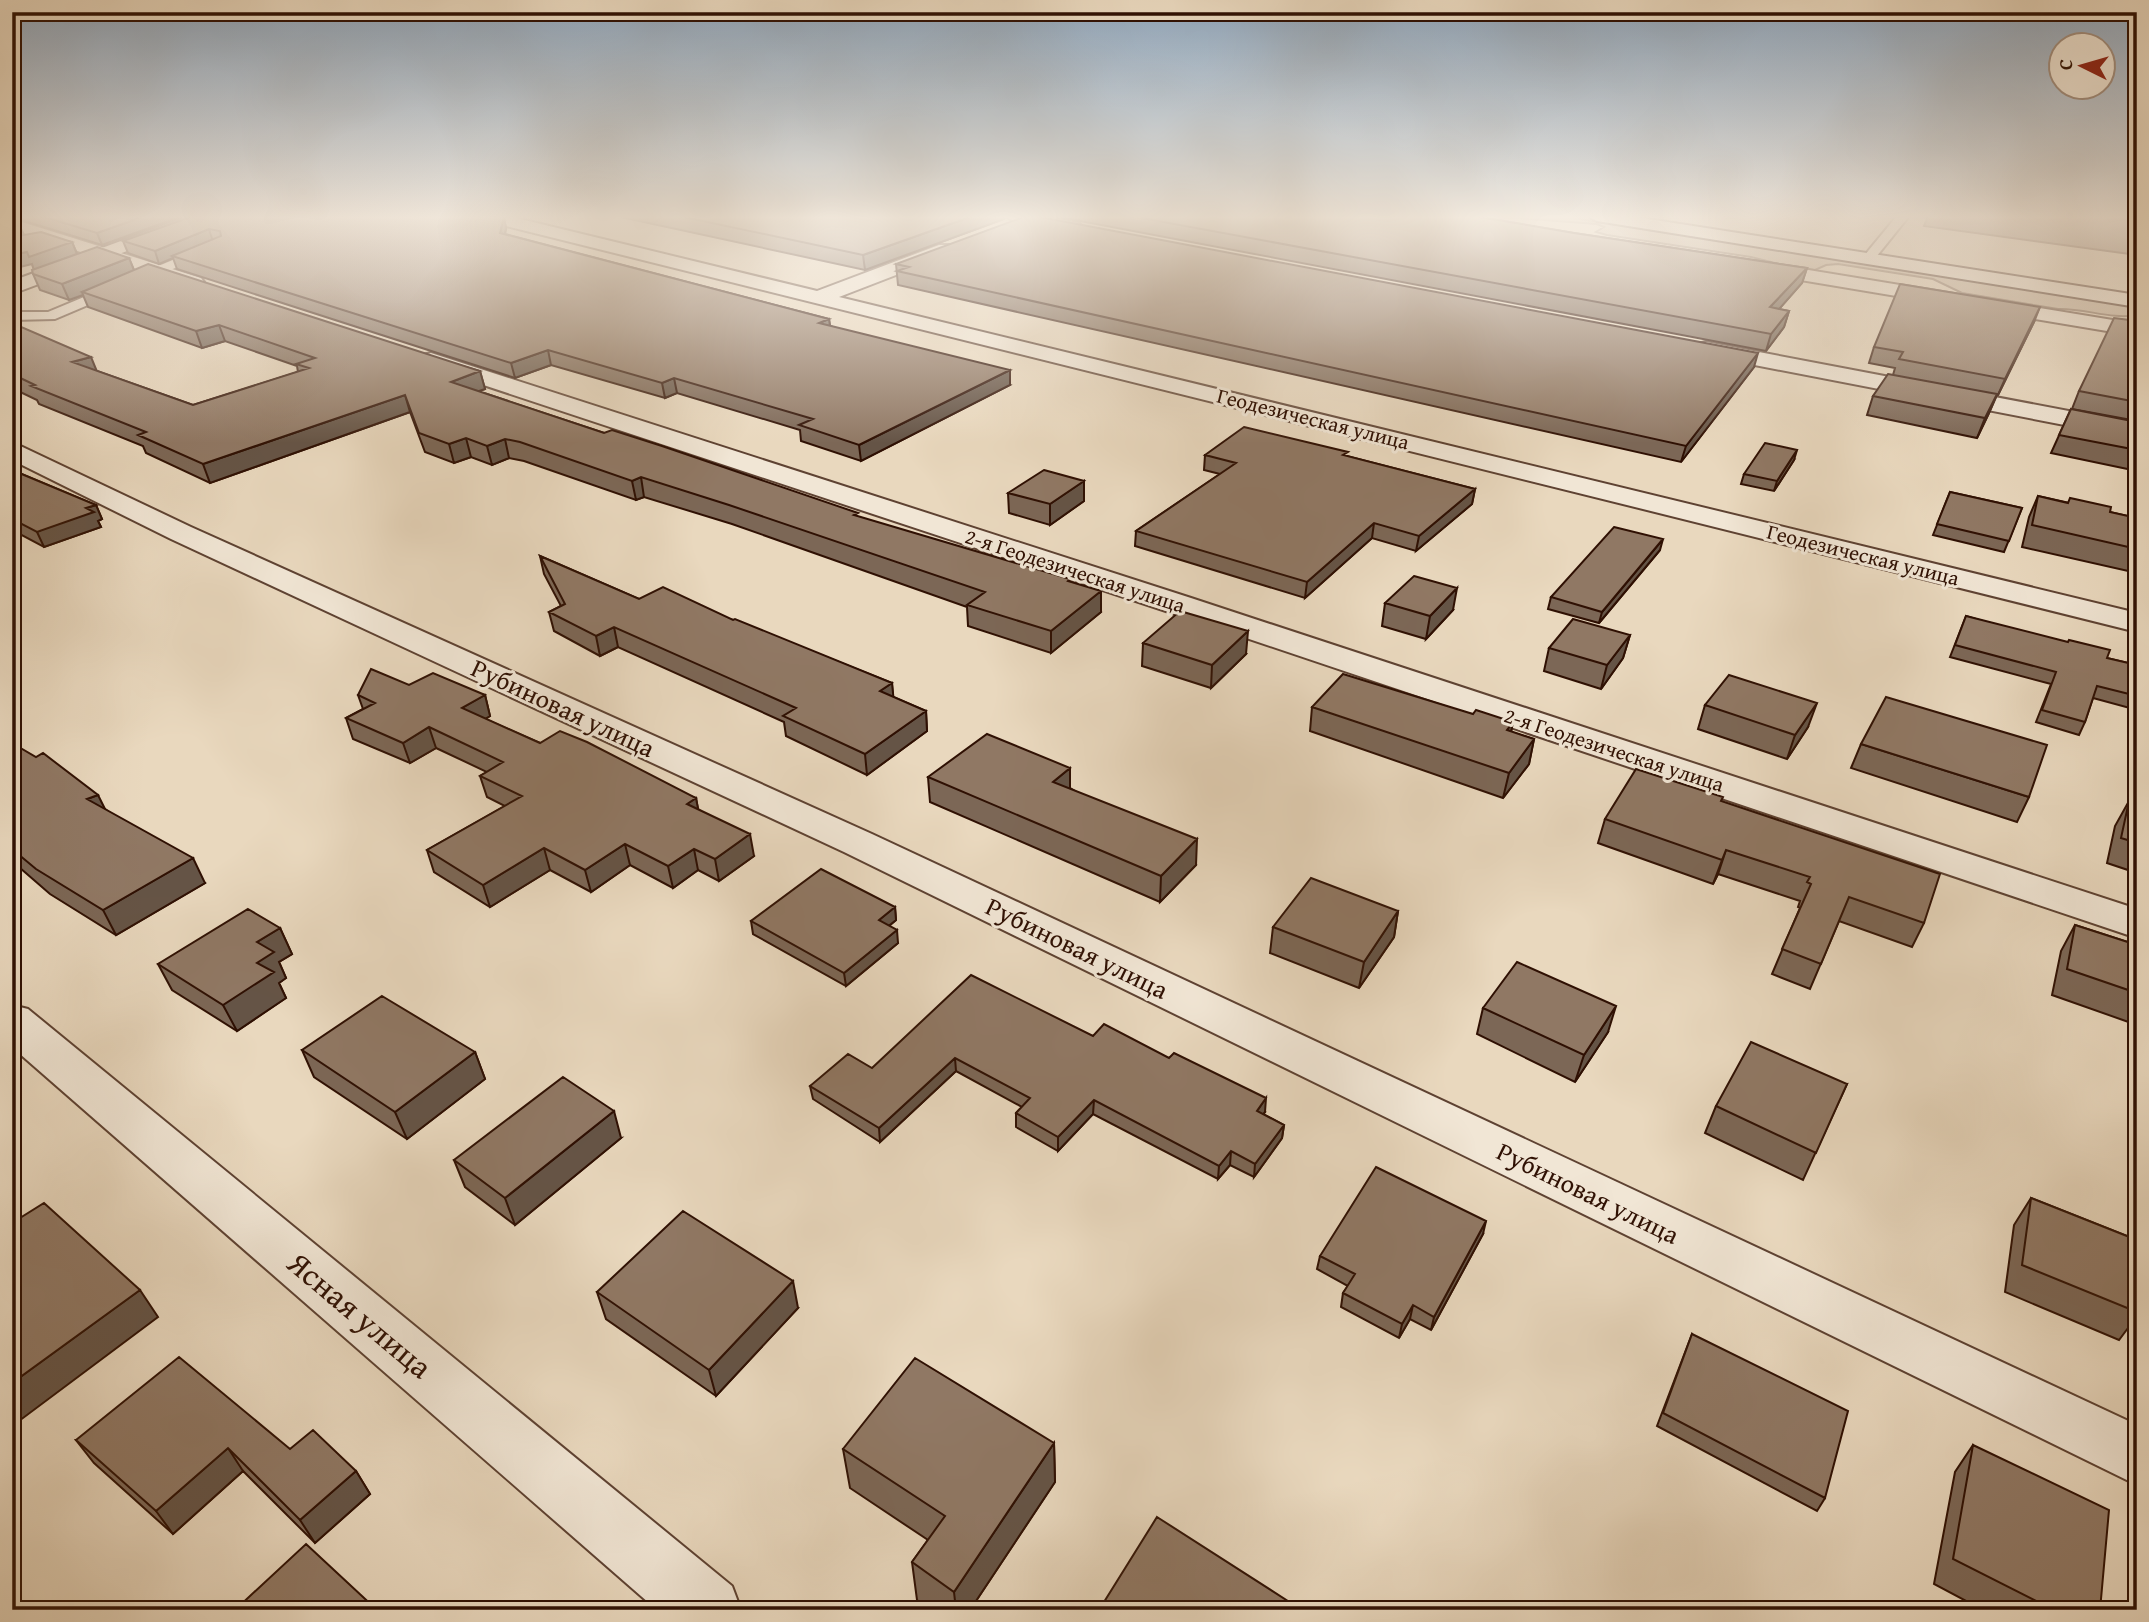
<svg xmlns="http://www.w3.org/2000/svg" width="2149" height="1622" viewBox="0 0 2149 1622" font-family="'Gentium Book Plus',serif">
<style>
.green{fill:#c9b69e;stroke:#7c6350;stroke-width:2}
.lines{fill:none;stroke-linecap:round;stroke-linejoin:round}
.lane-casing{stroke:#5e4232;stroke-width:4}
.street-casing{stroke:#5e4232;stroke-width:4}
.secondary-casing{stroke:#2f1003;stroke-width:4}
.lane{fill:#f1e6d5;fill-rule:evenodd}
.street{fill:#f1e6d5;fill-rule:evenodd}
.secondary{fill:#f1e6d5;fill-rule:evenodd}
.wall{fill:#7c6756;stroke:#2f1003;stroke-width:2}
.shaded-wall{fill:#655446;stroke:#2f1003;stroke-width:2}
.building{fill:#907864;stroke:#2f1003;stroke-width:2}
.labels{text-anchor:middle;stroke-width:6;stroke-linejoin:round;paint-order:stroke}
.far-street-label{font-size:21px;fill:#2f1003;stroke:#f1e6d5}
.street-label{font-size:26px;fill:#2f1003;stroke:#f1e6d5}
.near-street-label{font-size:32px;fill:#2f1003;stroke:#f1e6d5}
</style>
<rect width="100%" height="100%" fill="#e9d8be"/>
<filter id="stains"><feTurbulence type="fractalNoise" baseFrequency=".00286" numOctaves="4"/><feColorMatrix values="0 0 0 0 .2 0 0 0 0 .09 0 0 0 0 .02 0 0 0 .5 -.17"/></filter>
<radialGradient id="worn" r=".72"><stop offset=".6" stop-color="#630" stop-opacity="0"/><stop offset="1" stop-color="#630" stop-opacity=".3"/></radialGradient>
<path class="green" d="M1492,216H1561L2080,297L2129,306L2137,310V315C2111,320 2085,308 2058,309L1962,293L1933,279L1838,264L1826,265L1815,270L1791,267L1751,257L1607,235L1596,232L1604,227L1597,224Z"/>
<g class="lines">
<defs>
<path id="lane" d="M1897,216H1909L1872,262H1864V256Z
M204,247L210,251L208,254L55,319L12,320V312H48Z"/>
<path id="street" d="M479,216H508L817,291L939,245H953L955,249L953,253L839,297L2137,613V632L482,220Z
M1005,216H1041L1079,223L1082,227L1073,232L1014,221Z
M12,219L201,278L204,282L201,286H187L12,230Z
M1753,261L2137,324V336L1746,271L1743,267Z
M1706,342L2137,424V439L1698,354L1695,349L1698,344Z
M431,353L1191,598L2137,909V938L1169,612L423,365L420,360L423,355Z
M12,442L191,527L872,834L2137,1425V1485L844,852L171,539L12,460Z
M12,1005L28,1009L732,1586L741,1610H657L12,1047Z"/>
<path id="secondary" d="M189,216H213L210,220L12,294V281Z
M1588,216H1629L2137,295V307L1597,221Z"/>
</defs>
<use href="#lane" class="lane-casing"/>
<use href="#street" class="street-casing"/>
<use href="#secondary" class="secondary-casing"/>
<use href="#lane" class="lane"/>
<use href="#street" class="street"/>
<use href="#secondary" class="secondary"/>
</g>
<path class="wall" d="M12,216H182L102,245L12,217Z
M193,216L504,217L506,229L505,234L829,319L830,326L1010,385L861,461L801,441L800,430L677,393L665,398L551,365L515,378L177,269L173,258L159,264L128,253L123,241Z
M616,216H1005L1004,219L865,270Z
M1054,216H1475L1574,233L1807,268L1802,283L1779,309L1789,311L1784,327L1766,351Z
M1928,216H2137V255L1924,226Z
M19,225L24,235L72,242L77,254L129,258L134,270L480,371L485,389L478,391L858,517L1070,582L1101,612L1051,653L968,626L967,607L732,524L644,497L636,500L524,461L509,458L492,465L471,457L454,463L425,452L410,412L210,483L146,453L143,446L39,404L37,400L12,388V323L97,371L193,405L298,372L297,366L225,341L202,348L88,307L83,295L69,300L40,290L33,274L34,270Z
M896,264L1754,367L1681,462L898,285Z
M2137,321V421L2072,409L2079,391Z
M2034,322L1998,395H1997L1989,413L1977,438L1867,415L1873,396L1893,375L1895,368L1869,363L1874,347Z
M2071,409L2137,422V471L2051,453Z
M1205,455L1347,456L1475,489L1472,504L1416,551L1372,538L1305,598L1135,546L1136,531L1220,474L1204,470Z
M1794,460L1774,491L1741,484L1744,474Z
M12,470L96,505L102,519L98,521L101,527L44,547L12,530Z
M1084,481V501L1050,525L1009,513L1008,493Z
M1950,492L2022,508L2004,552L1933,535Z
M2038,496L2137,518V573L2022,547L2029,517Z
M1660,550L1599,623L1548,609L1551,597Z
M540,556L639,599L733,620L892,683L893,697L926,711L927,731L867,775L786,736L784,722L618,647L600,656L554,631L549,612L561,606L544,574Z
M1385,603L1453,610L1426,639L1382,626Z
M1966,616L2107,658L2137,665V710L2093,698L2085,722L2079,735L2036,722L2051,684L1950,657Z
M1630,635L1623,658L1601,689L1544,671L1549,648Z
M1143,643L1246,654L1211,688L1142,666Z
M409,685L485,695L490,716L485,719L540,743L696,798L698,809L754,856L719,881L698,870L673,888L630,865L591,892L550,870L490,907L434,872L427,850L505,806L487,797L480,776L487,772L436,748L410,763L353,739L346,718L363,709L358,695Z
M1705,705L1808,727L1787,759L1698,729Z
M1312,707L1473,714L1513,722L1511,732L1534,739L1529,764L1503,798L1310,731Z
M12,743L105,809L205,883L116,935L50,894L12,861Z
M1861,744L2029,797L2017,822L1851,768Z
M928,777L1070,788L1196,865L1160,902L930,802Z
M1721,801L1924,923L1912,947L1839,921L1810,989L1772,974L1800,908L1798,907L1800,901L1718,874L1713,884L1598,843L1605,819Z
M2129,801L2137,804V873L2107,863L2115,826Z
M895,907L896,920L889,926L898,943L846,986L753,934L751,921Z
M1398,911L1394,937L1359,988L1270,953L1273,927Z
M2075,925L2137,945V1025L2052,995L2061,951Z
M280,928L292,954L279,962L286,978L279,983L286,998L237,1031L172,990L158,964Z
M1483,1008L1608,1032L1575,1082L1477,1034Z
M1093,1036L1265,1112L1263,1114L1284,1125L1282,1138L1254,1177L1230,1165L1218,1179L1093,1114L1058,1151L1016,1127V1113L1022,1107L956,1071L880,1142L813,1099L810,1086L872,1068Z
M302,1050L475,1052L485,1079L407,1139L314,1077Z
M1847,1084L1803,1180L1705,1133L1716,1106Z
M621,1138L515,1225L465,1187L454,1160Z
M2031,1198L2137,1240V1316L2119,1340L2005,1292L2014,1225Z
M1483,1234L1431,1330L1410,1319L1399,1338L1341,1307L1343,1293L1348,1286L1317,1269L1320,1256Z
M597,1292L798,1308L716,1396L606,1319Z
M1692,1334L1825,1498L1817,1511L1657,1426Z
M76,1440L290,1449L356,1471L370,1494L315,1543L243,1471L173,1534L94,1463Z
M1054,1443L1055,1482L970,1610H931L917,1600L912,1562L928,1540L850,1488L843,1449Z
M1973,1445L2100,1610H1983L1934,1584L1955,1472Z"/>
<path class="shaded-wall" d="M145,216H182L102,245L97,233Z
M973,216H1005L1004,219L865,270L863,255Z
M504,217L506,229L502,245L500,233Z
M19,225L25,237L12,240V226Z
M209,229L213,242L172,256L173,258L159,264L155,251Z
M72,242L77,254L34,270L32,264L12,269V255Z
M129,258L135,273L82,292L83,295L69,300L62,284Z
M1807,268L1802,283L1766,324L1770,307Z
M2040,307L2034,322L1998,395L2005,379Z
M1789,311L1784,327L1766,351L1771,334Z
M829,319L831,333L819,323Z
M219,325L225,341L202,348L196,331Z
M548,350L551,365L515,378L511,363Z
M1758,353L1754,367L1681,462L1686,446Z
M91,357L98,374L72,362Z
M1010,370V385L861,461L859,445Z
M480,371L485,389L456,399L451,382Z
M674,378L677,393L665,398L662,383Z
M1997,394L1989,413L1977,438L1985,418Z
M405,395L410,412L210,483L203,464Z
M466,438L471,457L454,463L449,444Z
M505,439L509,458L492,465L487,446Z
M1797,450L1794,460L1774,491L1777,481Z
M641,477L644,497L636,500L632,481Z
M1084,481V501L1050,525V504Z
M1475,489L1472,504L1416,551L1419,536Z
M96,505L102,519L98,521L101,527L44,547L37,532L86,508Z
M1374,523L1372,538L1305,598L1307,582Z
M1663,539L1660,550L1599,623L1602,612Z
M1457,588L1453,610L1426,639L1430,616Z
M1101,591V612L1051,653V631Z
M614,627L618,647L600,656L596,636Z
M1248,631L1246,654L1211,688L1212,665Z
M1630,635L1623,658L1601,689L1607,665Z
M892,683L894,703L880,691Z
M485,695L490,716L468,729L462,708Z
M1817,703L1808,727L1787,759L1795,735Z
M926,711L927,731L867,775L865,754Z
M1513,722L1508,746L1507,730Z
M429,727L436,748L410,763L403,743Z
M1534,739L1529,764L1503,798L1509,773Z
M1070,768V792L1053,782Z
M98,795L110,819L87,799Z
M696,798L700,819L687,804Z
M750,834L754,856L719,881L715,859Z
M1197,839L1196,865L1160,902L1161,876Z
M625,844L630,865L591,892L585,870Z
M544,848L550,870L490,907L483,885Z
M694,849L698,870L673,888L668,866Z
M1726,850L1718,874L1713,884L1722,860Z
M193,858L205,883L116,935L103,910Z
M895,907L896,920L880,933L879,920Z
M1398,911L1394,937L1359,988L1364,962Z
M280,928L292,954L279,962L286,978L279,983L286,998L237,1031L223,1005L257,963V942Z
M897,930L898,943L846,986L844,973Z
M1616,1006L1608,1032L1575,1082L1584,1055Z
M475,1052L485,1079L407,1139L395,1112Z
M955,1058L956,1071L880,1142L879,1128Z
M1266,1098L1265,1112L1255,1124L1257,1111Z
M1094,1100L1093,1114L1058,1151V1137Z
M614,1111L621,1138L515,1225L505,1198Z
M1284,1125L1282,1138L1254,1177L1255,1164Z
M1231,1151L1230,1165L1218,1179L1219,1166Z
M1486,1221L1483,1234L1431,1330L1434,1317Z
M793,1281L798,1308L716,1396L709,1370Z
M140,1290L158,1317L19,1421L12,1413V1383Z
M1413,1305L1410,1319L1399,1338L1402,1324Z
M1054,1443L1055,1482L970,1610H956L954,1592Z
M228,1448L243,1471L173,1534L156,1511Z
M356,1471L370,1494L315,1543L300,1520Z"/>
<path class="building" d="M41,216H145L97,233Z
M193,216H500L504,217L500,233L829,319L819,323L1010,370L859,445L799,425L813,419L674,378L662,383L548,350L511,363L172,256L221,236L220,231L209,229L155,251L123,241Z
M679,216H973L863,255Z
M1026,216H1035L1758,353L1686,446L897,271L909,267L896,264Z
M1131,216H1475L1574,233L1807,268L1770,307L1789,311L1771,334Z
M41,232L72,242L29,257L27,252L12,255V237Z
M97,247L129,258L62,284L33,274L32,270Z
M148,264L480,371L451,382L604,433L612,430L662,446L858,513L854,515L1070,579L1068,581L1101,591L1051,631L967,605L985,592L729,505L641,477L632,481L520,442L505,439L487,446L466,438L449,444L419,433L405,395L203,464L138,435L146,432L31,386L35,385L12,374V323L91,357L72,362L193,405L309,368L296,364L315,358L219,325L196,331L82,292Z
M1900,284L2040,307L2005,379L1899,359L1903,352L1874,347Z
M2114,318L2137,321V402L2079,391Z
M1888,374L1997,394L1985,418L1873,396Z
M2071,409L2137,422V450L2059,435Z
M1244,427L1348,452L1343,455L1475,489L1419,536L1374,523L1307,582L1136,531L1236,463L1205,455Z
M1765,443L1797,450L1777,481L1744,474Z
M12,470L96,505L86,508L94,512L37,532L12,519Z
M1044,470L1084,481L1050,504L1008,493Z
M1950,492L2022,508L2009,541L1937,524Z
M2038,496L2068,503L2070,498L2111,507L2110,512L2137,518V549L2032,525Z
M1614,527L1663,539L1602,612L1551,597Z
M540,556L639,599L663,587L733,620L735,619L892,683L880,691L926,711L865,754L783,716L796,708L614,627L596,636L549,612L565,604Z
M1414,576L1457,588L1430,616L1385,603Z
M1180,611L1248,631L1212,665L1143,643Z
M1966,616L2068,642L2069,640L2110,650L2107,658L2137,665V696L2097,686L2085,722L2042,710L2056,672L1955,645Z
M1573,619L1630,635L1607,665L1549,648Z
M371,669L409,685L433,673L485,695L462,708L540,743L560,731L587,742L696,798L687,804L750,834L715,859L694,849L668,866L625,844L585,870L544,848L483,885L427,850L522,796L480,776L503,762L429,727L403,743L346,718L375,703L358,695Z
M1343,674L1473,714L1476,710L1513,722L1507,730L1534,739L1509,773L1312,707Z
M1729,675L1817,703L1795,735L1705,705Z
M1886,697L2047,745L2029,797L1861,744Z
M987,734L1070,768L1053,782L1197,839L1161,876L928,777Z
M12,743L36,757L43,753L98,795L87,799L193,858L103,910L36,869L12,849Z
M1636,769L1723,797L1721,801L1940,874L1924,923L1849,897L1821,964L1782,949L1811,884L1807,882L1810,877L1726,850L1722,860L1605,819Z
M2129,801L2137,804V843L2121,838Z
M821,869L895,907L879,920L897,930L844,973L751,921Z
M1311,878L1398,911L1364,962L1273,927Z
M248,909L280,928L257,942L274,952L257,963L274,972L223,1005L158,964Z
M2075,925L2137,945V993L2067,969Z
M1517,962L1616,1006L1584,1055L1483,1008Z
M971,975L1093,1036L1104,1024L1169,1058L1174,1053L1266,1098L1257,1111L1284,1125L1255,1164L1231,1151L1219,1166L1094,1100L1058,1137L1016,1113L1030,1098L955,1058L879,1128L810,1086L848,1054L872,1068Z
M382,996L475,1052L395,1112L302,1050Z
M1751,1042L1847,1084L1816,1153L1716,1106Z
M563,1077L614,1111L505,1198L454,1160Z
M1376,1167L1486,1221L1434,1317L1413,1305L1402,1324L1343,1293L1355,1274L1320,1256Z
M2031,1198L2137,1240V1312L2022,1265Z
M44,1203L140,1290L12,1383V1223Z
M683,1211L793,1281L709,1370L597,1292Z
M1692,1334L1848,1411L1825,1498L1663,1413Z
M179,1357L290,1449L313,1430L356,1471L300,1520L228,1448L156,1511L76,1440Z
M915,1358L1054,1443L954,1592L912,1562L945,1516L843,1449Z
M1973,1445L2109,1510L2100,1610H2054L1953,1559Z
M1157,1517L1291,1603L1287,1610H1099Z
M306,1544L377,1610H235Z"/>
<linearGradient id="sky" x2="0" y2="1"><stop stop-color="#8fa7be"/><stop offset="0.49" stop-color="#f5ede2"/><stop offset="1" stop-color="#f5ede2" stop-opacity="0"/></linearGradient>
<rect width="2149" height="443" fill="url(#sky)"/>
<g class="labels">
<g class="far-street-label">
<text transform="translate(1313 419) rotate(14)" y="7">Геодезическая улица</text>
<text transform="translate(1863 555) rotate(14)" y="7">Геодезическая улица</text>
<text transform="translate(1075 571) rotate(18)" y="7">2-я Геодезическая улица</text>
<text transform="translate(1614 750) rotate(18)" y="7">2-я Геодезическая улица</text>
</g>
<g class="street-label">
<text transform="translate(563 708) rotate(25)" y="9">Рубиновая улица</text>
<text transform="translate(1077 948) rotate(26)" y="9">Рубиновая улица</text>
<text transform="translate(1588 1193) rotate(26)" y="9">Рубиновая улица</text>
</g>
<g class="near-street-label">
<text transform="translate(360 1315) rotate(40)" y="11">Ясная улица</text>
</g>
</g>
<rect width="2149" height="1622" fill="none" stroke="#e9d8be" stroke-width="42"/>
<rect x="14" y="14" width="2121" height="1594" fill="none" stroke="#2f1003" stroke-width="3.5"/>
<rect x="21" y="21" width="2107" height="1580" fill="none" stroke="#2f1003" stroke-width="2"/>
<g transform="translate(2082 66) rotate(275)"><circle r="33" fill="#f1e6d5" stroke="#a39081" stroke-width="2"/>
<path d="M0-5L12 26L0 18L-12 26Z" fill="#8f2418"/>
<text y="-10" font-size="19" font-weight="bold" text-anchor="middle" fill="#2f1003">С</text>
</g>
<rect width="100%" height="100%" filter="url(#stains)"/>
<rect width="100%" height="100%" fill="url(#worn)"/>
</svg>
